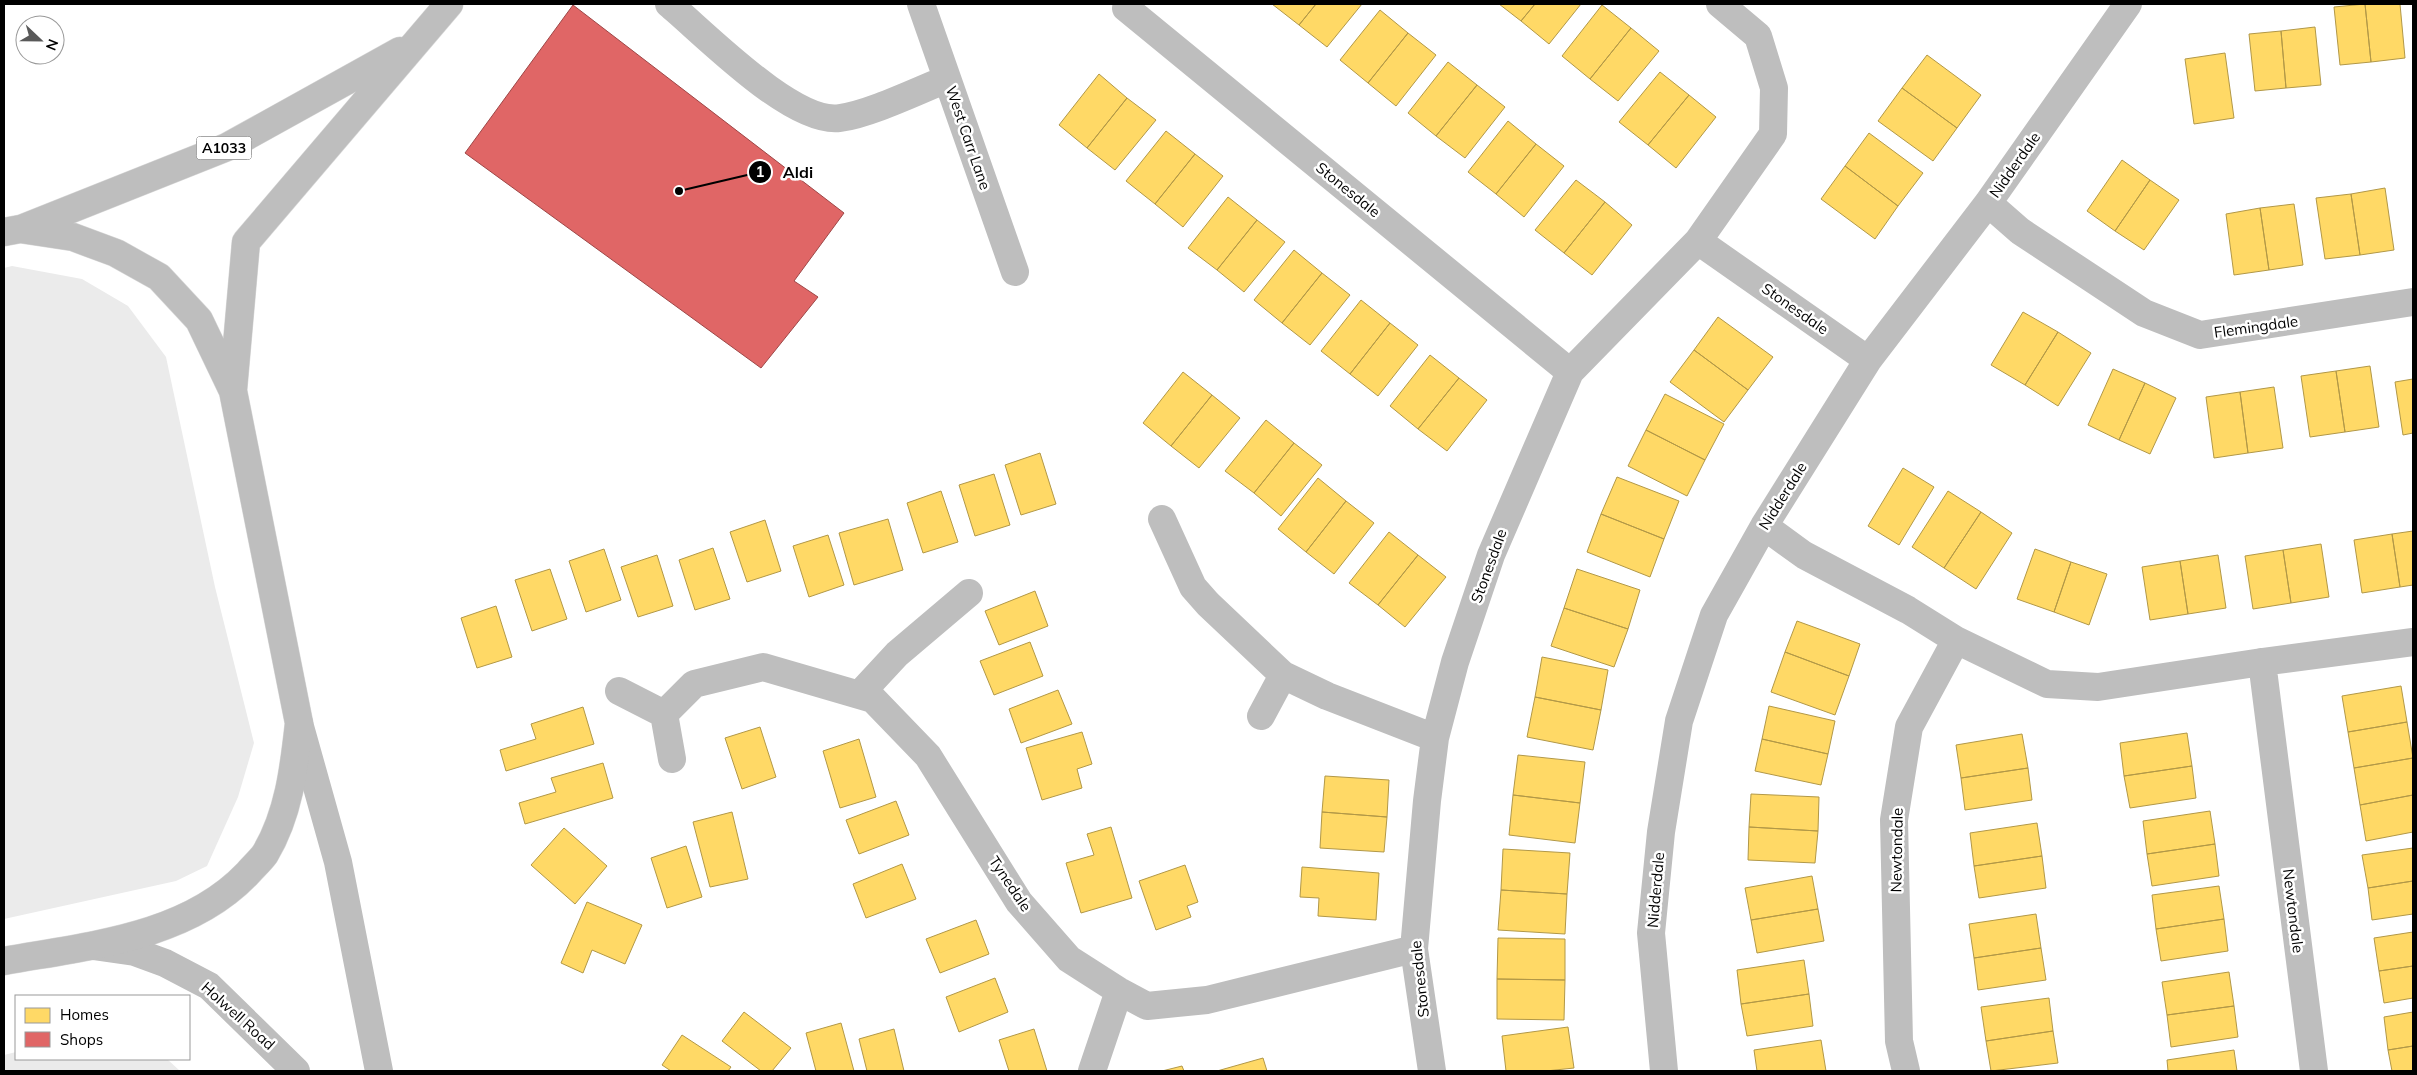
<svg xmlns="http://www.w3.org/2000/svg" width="2417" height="1075" viewBox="0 0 2417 1075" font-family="Mulish,sans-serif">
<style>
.green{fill:#ebebeb}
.homes{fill:#ffd966;stroke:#b29847}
.shops{fill:#e06666;stroke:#9d4747}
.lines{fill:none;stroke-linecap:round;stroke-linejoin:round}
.highway-casing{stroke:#dbdbdb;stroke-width:29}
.minor{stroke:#bebebe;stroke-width:28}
.highway{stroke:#bebebe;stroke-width:28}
.labels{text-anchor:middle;stroke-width:5;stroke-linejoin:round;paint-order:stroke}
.shield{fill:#fff;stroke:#4c4c4c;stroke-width:1}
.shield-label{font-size:14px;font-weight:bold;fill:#000}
.street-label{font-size:15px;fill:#000;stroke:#fff}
.leader{fill:none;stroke:#000;stroke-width:2}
.callout-dot{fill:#000;stroke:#fff;stroke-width:2}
.mark-label{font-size:15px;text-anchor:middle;font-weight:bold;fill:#fff}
.callout-label{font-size:16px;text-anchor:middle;font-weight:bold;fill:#000;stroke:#fff;stroke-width:5;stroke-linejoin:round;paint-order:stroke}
</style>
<rect width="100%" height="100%" fill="#fff"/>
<path class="green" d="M12,266L82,279L128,306L166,357L215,587L254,743L238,797L207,866L176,881L4,919V268Z
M16,1052V1059H167L180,1071H4V1055Z"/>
<path class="homes" d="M1272,4H1316L1299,25Z
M1316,4H1362L1327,47L1299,25Z
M1499,4H1535L1521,21Z
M1535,4H1581L1549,44L1521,21Z
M2365,4L2371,62L2340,65L2334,7Z
M2365,4H2400L2405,58L2371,62Z
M1602,5L1631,28L1590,79L1562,56Z
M1380,10L1408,33L1368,83L1340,60Z
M2315,27L2321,85L2286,88L2281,31Z
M1631,28L1659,51L1618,101L1590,79Z
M2281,31L2286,88L2255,91L2249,34Z
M1408,33L1436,55L1396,106L1368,83Z
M2225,53L2234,118L2194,124L2185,59Z
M1927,55L1981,95L1957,128L1902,88Z
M1448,62L1477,85L1436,136L1408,113Z
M1660,72L1689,95L1648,145L1619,122Z
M1099,74L1127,98L1087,148L1059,125Z
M1477,85L1505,107L1465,158L1436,136Z
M1902,88L1957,128L1933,161L1878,121Z
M1689,95L1716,117L1676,168L1648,145Z
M1127,98L1156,120L1115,170L1087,148Z
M1508,121L1536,144L1496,194L1468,172Z
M1166,131L1195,154L1155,204L1126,181Z
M1869,133L1923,173L1898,206L1845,166Z
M1536,144L1564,166L1524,217L1496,194Z
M1195,154L1223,176L1183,227L1155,204Z
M2122,160L2150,180L2115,231L2087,211Z
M1845,166L1898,206L1875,239L1821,199Z
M1576,180L1605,202L1564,253L1535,230Z
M2150,180L2179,200L2144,250L2115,231Z
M2385,188L2394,250L2360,255L2351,194Z
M2351,194L2360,255L2325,259L2316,198Z
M1228,197L1257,220L1217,270L1188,248Z
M1605,202L1632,225L1592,275L1564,253Z
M2294,204L2303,265L2269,270L2260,208Z
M2260,208L2269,270L2234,275L2226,214Z
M1257,220L1285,242L1244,292L1217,270Z
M1294,250L1322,273L1282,323L1254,300Z
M1322,273L1350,295L1310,345L1282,323Z
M1361,300L1390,323L1350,374L1321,351Z
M2023,312L2058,332L2025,385L1991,365Z
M1718,317L1773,357L1748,390L1694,350Z
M1390,323L1418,345L1378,396L1350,374Z
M2058,332L2091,353L2058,406L2025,385Z
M1694,350L1748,390L1724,422L1670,382Z
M1430,355L1459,378L1418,429L1390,406Z
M2370,366L2379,427L2345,432L2336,371Z
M2113,369L2145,383L2119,440L2088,425Z
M2336,371L2345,432L2310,437L2301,376Z
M1183,372L1212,395L1171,446L1143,423Z
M1459,378L1487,400L1447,451L1418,429Z
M2413,379V433L2403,435L2395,382Z
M2145,383L2176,398L2150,454L2119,440Z
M2274,387L2283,448L2248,453L2240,392Z
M2240,392L2248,453L2214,458L2206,397Z
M1665,394L1724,424L1705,460L1646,430Z
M1212,395L1240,418L1199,468L1171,446Z
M1266,420L1294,443L1254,493L1225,471Z
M1646,430L1705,460L1687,496L1628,466Z
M1294,443L1322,465L1281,516L1254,493Z
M1040,453L1056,504L1021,515L1005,465Z
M1903,468L1934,487L1899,545L1868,526Z
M994,474L1010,525L975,536L959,485Z
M1617,477L1679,501L1664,539L1601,514Z
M1318,478L1346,501L1306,552L1278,529Z
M941,491L958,542L923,553L907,503Z
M1948,491L1981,512L1944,568L1912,547Z
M1346,501L1374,523L1334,574L1306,552Z
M1981,512L2012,533L1976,589L1944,568Z
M1601,514L1664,539L1650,577L1587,552Z
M888,519L903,570L854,585L839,533Z
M765,520L781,571L747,582L730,532Z
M2413,531V585L2400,587L2392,534Z
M1389,532L1418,555L1378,605L1349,583Z
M2392,534L2400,587L2362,593L2354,540Z
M828,535L844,585L809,597L793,546Z
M2321,544L2329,597L2291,603L2283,550Z
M713,548L730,599L695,610L679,560Z
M604,549L621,600L586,612L569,561Z
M2035,549L2071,562L2054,612L2017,599Z
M2283,550L2291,603L2253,609L2245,556Z
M657,555L673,606L638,617L621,567Z
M1418,555L1446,577L1405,627L1378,605Z
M2218,555L2226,608L2188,614L2180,561Z
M2180,561L2188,614L2150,620L2142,567Z
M2071,562L2107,574L2089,625L2054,612Z
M550,569L567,619L532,631L515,580Z
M1577,569L1640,590L1628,629L1564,608Z
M1035,591L1048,626L999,645L985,611Z
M496,606L512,657L477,668L461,618Z
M1564,608L1628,629L1614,667L1551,646Z
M1797,621L1860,644L1849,676L1785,652Z
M1030,642L1043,676L994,695L980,661Z
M1785,652L1849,676L1835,715L1771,692Z
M1542,657L1608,670L1601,710L1535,697Z
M2401,686L2407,722L2348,732L2342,696Z
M1058,690L1072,724L1021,743L1009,709Z
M1535,697L1601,710L1593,750L1527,737Z
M1769,706L1835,721L1828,754L1762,739Z
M583,707L594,744L506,771L500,750L536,739L531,724Z
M2407,722L2413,758L2354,768L2348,732Z
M760,727L776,777L742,789L725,738Z
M1082,732L1092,764L1077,769L1082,788L1042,800L1026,748Z
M2187,733L2192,766L2124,776L2120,743Z
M2022,734L2028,768L1961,778L1956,745Z
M859,739L876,797L840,808L823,751Z
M1762,739L1828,754L1821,785L1755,771Z
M1518,755L1585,762L1580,803L1513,795Z
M2413,758V795L2360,805L2354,768Z
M603,763L613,798L525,824L519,803L556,792L551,778Z
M2192,766L2196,798L2130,808L2124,776Z
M2028,768L2032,800L1965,810L1961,778Z
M1325,776L1389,780L1387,817L1322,812Z
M1751,794L1819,797L1818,831L1749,827Z
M1513,795L1580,803L1575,843L1509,835Z
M2413,795V832L2366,841L2360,805Z
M896,801L909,835L859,854L846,820Z
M2210,811L2215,844L2147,854L2143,821Z
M732,812L748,879L710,887L693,822Z
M1322,812L1387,817L1384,852L1320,848Z
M2037,823L2042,856L1974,866L1970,833Z
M1111,827L1132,898L1081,913L1066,863L1094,855L1087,834Z
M1749,827L1818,831L1815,863L1748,860Z
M564,828L607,866L575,904L531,865Z
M2215,844L2219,876L2152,886L2147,854Z
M686,846L702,897L667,908L651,858Z
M2413,848V881L2368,888L2362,855Z
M1503,849L1570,853L1567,894L1501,890Z
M2042,856L2046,888L1979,898L1974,866Z
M902,864L916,899L866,918L853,884Z
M1185,865L1198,902L1187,906L1191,917L1156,930L1139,881Z
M1302,867L1379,873L1376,920L1318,916L1319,898L1300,897Z
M1812,876L1818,909L1751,920L1745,888Z
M2413,881V914L2372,920L2368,888Z
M2219,886L2224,919L2156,929L2152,895Z
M1501,890L1567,894L1565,934L1498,930Z
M587,902L642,925L625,964L592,950L583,973L561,963Z
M1818,909L1824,941L1757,953L1751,920Z
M2036,914L2041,948L1974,958L1969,924Z
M2224,919L2228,951L2161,961L2156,929Z
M976,920L989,954L940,973L926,939Z
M2413,932V966L2379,971L2374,938Z
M1498,938L1565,939V980L1497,979Z
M2041,948L2046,980L1978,990L1974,958Z
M1804,960L1809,994L1741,1004L1737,970Z
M2413,966V998L2384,1003L2379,971Z
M2229,972L2234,1006L2167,1015L2162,982Z
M995,978L1008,1012L959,1032L946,997Z
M1497,979L1565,980L1564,1020L1497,1019Z
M1809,994L1813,1026L1747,1036L1741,1004Z
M2049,998L2053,1031L1986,1041L1981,1007Z
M2234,1006L2238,1037L2171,1047L2167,1015Z
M744,1012L791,1048L772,1071H761L722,1041Z
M2413,1012V1046L2388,1050L2384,1017Z
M841,1023L854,1071H816L806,1033Z
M1568,1027L1574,1068L1546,1071H1506L1502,1036Z
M894,1029L904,1071H867L859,1039Z
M1034,1029L1047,1071H1009L999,1040Z
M2053,1031L2058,1063L1991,1071L1986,1041Z
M682,1035L731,1067L728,1071H671L662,1065Z
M1821,1040L1826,1071H1757L1754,1050Z
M2413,1046V1071H2392L2388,1050Z
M2234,1050L2237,1071H2168L2167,1060Z
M1263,1058L1267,1071H1217Z
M1182,1066L1184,1071H1162Z"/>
<path class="shops" d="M573,5L844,213L794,281L818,297L761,368L465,153Z"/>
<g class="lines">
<defs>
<path id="highway" d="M21,229L227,147L400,51
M4,232L20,229L73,237L116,253L159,277L199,320L233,391L299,723C294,768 289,814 265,854C260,861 252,868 247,874C186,938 86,946 4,961
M233,390L246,242L449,4"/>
</defs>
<use href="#highway" class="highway-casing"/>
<path class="minor" d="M669,4C705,34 793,125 840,118C870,114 917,91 947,79
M921,4L1015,272
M1126,8L1570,372
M1988,203L2020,231L2144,313L2200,335L2413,302
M1698,241L1868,360
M1162,519L1193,587L1208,604L1283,675L1327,696L1435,738
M1764,526L1804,555L1908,610L1956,640L2047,684L2098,687L2262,662L2413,642
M2262,662L2314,1071
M619,691L664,714L672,759
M859,695L897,654L969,593
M664,714L694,684L763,667L873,699L928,756L1019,902L1069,959L1119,991L1147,1006L1207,1000L1414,949
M1261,716L1283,675
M299,723L338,862L379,1071
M93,946L135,952L165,963L209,986L296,1071
M1092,1071L1119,991
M1432,1071L1414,949L1427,801L1435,738L1455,662L1491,555L1570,372L1698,241L1773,134L1774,88L1758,36L1720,4
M1664,1071L1651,933L1661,832L1679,721L1714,615L1764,526L1868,360L1988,203L2128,4
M1906,1071L1899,1041L1894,820L1909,727L1956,640"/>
<use href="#highway" class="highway"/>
</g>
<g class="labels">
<rect class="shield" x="196.5" y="136.5" width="55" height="23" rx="4"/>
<g class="shield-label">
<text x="224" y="153">A1033</text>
</g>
<g class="street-label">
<text transform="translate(968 138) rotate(71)" y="5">West Carr Lane</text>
<text transform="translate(2015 165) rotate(-55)" y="5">Nidderdale</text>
<text transform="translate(1348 190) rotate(39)" y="5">Stonesdale</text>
<text transform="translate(1795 309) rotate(35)" y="5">Stonesdale</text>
<text transform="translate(2256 327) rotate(-8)" y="5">Flemingdale</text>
<text transform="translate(1783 496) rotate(-58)" y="5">Nidderdale</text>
<text transform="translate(1489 566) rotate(-70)" y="5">Stonesdale</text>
<text transform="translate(1897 850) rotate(-89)" y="5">Newtondale</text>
<text transform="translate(1010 884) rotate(56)" y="5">Tynedale</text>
<text transform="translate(1656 890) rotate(-85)" y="5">Nidderdale</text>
<text transform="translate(2293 911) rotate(83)" y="5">Newtondale</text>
<text transform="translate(1420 979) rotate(-96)" y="5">Stonesdale</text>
<text transform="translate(238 1016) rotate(42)" y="5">Holwell Road</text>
</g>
</g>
<path class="leader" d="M679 191L760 172"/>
<g class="callout-dot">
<circle cx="679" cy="191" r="5"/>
<circle cx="760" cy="172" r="12"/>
</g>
<g class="mark-label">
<text x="760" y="177">1</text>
</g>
<g class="callout-label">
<text x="798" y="178">Aldi</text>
</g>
<rect width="2417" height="1075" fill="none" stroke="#000000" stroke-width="10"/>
<rect x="15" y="995" width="175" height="65" fill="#ffffff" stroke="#999999"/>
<rect x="25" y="1008" width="25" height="15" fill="#ffd966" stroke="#999999"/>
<text x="60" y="1020" font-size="15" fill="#000000">Homes</text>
<rect x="25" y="1032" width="25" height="15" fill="#e06666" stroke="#999999"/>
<text x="60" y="1045" font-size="15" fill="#000000">Shops</text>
<g transform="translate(40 40) rotate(112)"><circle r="24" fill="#ffffff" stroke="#999999"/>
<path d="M0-4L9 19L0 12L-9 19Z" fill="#595959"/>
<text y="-8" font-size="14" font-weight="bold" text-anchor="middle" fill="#000000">N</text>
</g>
</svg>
